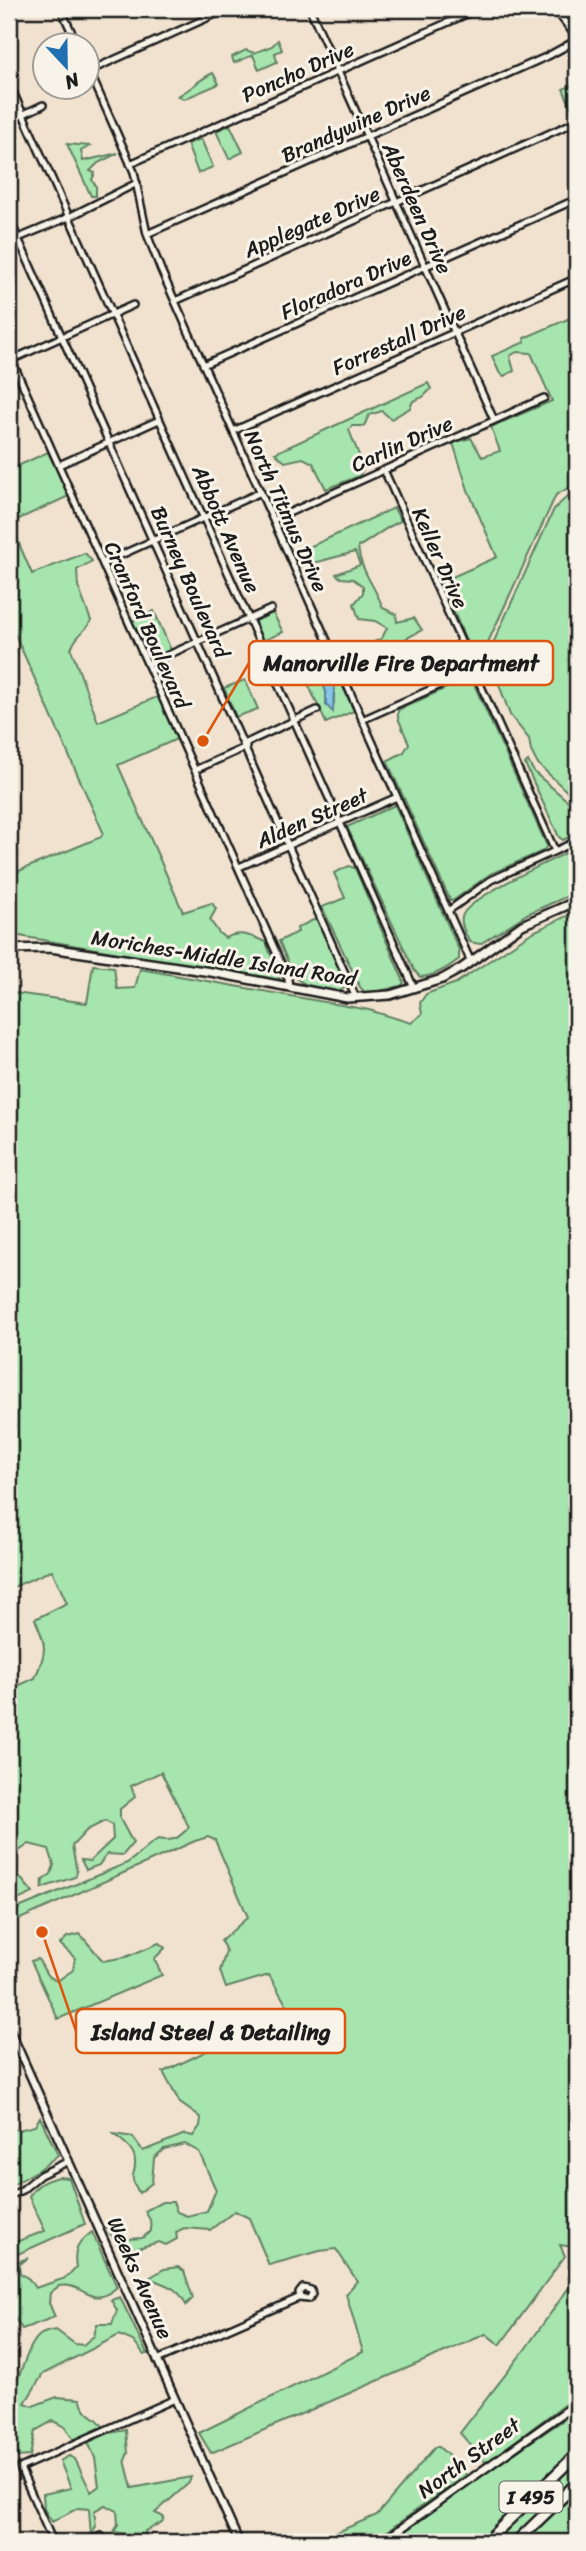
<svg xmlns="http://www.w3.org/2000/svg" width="586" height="2551" viewBox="0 0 586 2551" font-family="Sriracha,sans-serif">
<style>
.green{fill:#a6e5ad;stroke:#618064;stroke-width:2;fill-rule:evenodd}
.water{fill:#88c6e8;stroke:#5d8296;stroke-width:2}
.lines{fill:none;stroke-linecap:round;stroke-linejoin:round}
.minor-casing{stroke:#1c1c1c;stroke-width:10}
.tertiary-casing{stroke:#1c1c1c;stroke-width:11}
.secondary-casing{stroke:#1c1c1c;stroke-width:12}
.motorway-casing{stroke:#1c1c1c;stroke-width:14}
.minor{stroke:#f7f3e8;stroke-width:5}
.tertiary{stroke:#f7f3e8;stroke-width:6}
.secondary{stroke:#f7f3e8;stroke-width:7}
.motorway{stroke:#f7f3e8;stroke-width:9}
.labels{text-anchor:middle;stroke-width:6;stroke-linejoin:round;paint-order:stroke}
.shield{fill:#f7f3e8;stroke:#5e5c59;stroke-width:2}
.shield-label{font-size:19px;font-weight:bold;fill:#1c1c1c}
.street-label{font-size:21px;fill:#1c1c1c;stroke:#f7f3e8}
.leader{fill:none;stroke:#de560d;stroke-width:2.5}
.callout-dot{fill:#de560d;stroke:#f7f3e8;stroke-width:2.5}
.callout{fill:#f7f3e8;stroke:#de560d;stroke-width:2.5}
.callout-label{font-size:23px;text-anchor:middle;font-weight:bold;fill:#1c1c1c}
</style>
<rect width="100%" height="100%" fill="#f1e2cf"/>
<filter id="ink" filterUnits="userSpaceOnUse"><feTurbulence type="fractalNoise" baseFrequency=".0143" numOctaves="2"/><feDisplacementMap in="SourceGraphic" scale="14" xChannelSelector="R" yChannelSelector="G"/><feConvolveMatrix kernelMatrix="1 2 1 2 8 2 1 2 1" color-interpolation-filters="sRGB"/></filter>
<g filter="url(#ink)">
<path class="green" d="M278,40L282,50L275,53L277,62L259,70L253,55L234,63L232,57L246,50L254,53L272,46Z
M213,73L219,84L184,99L178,96C192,89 199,79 213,73Z
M575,84L577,90V115L575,116L563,89Z
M230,125L243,152L229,159L216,131Z
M201,139L213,167L198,173L187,144Z
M67,144L90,146L81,151L83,161L118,153L98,163L90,171L95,173L92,180L96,186V196H91Z
M577,315V483L556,495L477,666L441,582L497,557L468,490L453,443L471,438L482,457L500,451L491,427L552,401L531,353L517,352L510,356L514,371L504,376L499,372L492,356L525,342L524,338Z
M428,383L431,389L423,397L413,401L410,408L391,419L382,411L369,415L364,426H352L349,430L364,468L359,476L326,489L313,463L303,458L285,462L275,453Z
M48,452L69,496L10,523L32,574L85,553L92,561L77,570L78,586L91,621C84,634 77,633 71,649L98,722L159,696L177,739L118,765L183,912L212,903L216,909L210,920L219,933L225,938C240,930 251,936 266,942L280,979L276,980L14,935L9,922V875L101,837L103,832L9,621V470Z
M577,491V801L537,763L531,751L529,739L510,715L490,659V650L554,509L569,495Z
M394,508L401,521C385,527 373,539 358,547C360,570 375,586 383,608L396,614L397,622L414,618L422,630L396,644L394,673L386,677L390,663L371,658L343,659L382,638L387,628L375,621L359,619L354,604L363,593V586L353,579L341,578L336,574L360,565L355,552L302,566L294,554Z
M154,611L171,650L151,660L132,621Z
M273,613L283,632L263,641L253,622Z
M326,649L354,711L326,723L298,662ZM320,674L334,685V703L326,705V692Z
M468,678L473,682L547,846L543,851L490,874L454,900H450L387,761L404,752L409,744L398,718V710Z
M245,680L258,709L236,717L224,688Z
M528,761L534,772L577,809V833L563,840L559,837L525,764Z
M395,805L459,950V959C448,968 434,976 420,977L414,970L347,827Z
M577,848V892L527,914L480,944L470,942C466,935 460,925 462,917C465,898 557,858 577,848Z
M349,866L355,868L404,982L401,986L366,994L360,987L322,907L345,898L334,873Z
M577,911V2241L573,2247L560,2245L565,2256L500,2345L486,2334L211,2453L199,2433L363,2352L346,2294L357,2281L336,2249L320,2251L269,2265L249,2218L235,2211L210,2230L184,2228L176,2232L177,2239L166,2245L159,2242L123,2252L107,2229H116L128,2239L142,2238L151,2231L150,2220L145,2211L162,2202H173L177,2212L187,2216L207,2211L216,2190L199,2152L185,2144L164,2149L154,2158L152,2183L139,2193C127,2171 136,2179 135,2161C135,2149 122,2141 114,2134L133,2137L143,2151L185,2134L193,2136L200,2126L201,2118L180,2103L163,2072L290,2011L269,1975L226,1988L220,1971L226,1951L221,1941L248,1917L215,1840L208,1837L195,1841L9,1924V1912L127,1863C139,1855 146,1846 158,1839C174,1842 179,1838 189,1827L161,1772L131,1786L135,1797L120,1809V1819L133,1843L123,1855L107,1854L99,1865L86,1870L81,1860L90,1861L113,1839L112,1825L105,1821L87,1830L72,1846L77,1872L75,1877L42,1888L43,1880L51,1874L54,1865L49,1849L29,1844L12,1856L14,1870L33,1893L9,1904V1690L35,1678C47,1649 47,1648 35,1619L67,1603L52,1570L9,1589V994L15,993L87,1003L93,965L114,967L117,989L135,988L140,969L369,1010L411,1023L422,1014L420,1003L426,994L456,983L531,933Z
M317,918L348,985L338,993C291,982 298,985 279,941L298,932L297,928Z
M80,1934L103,1961L126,1957L159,1943L165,1948L154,1959L162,1975L58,2019L31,1961L38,1959L47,1975L57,1981L73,1970L75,1958L60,1944L67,1937Z
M40,2117L58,2155L40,2169L9,2187V2128L18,2130L35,2126Z
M60,2177L69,2178L85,2224L9,2258V2236L13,2243L45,2231L29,2197C35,2185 47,2179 60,2177Z
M92,2232L117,2287C90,2311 86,2282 59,2286L50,2293L49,2303L55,2317L22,2329L12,2314H9V2265L28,2258L19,2265L20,2273L29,2279L35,2288L66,2278L76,2267C73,2249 78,2243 92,2232Z
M178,2267L184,2271L193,2298L186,2305C179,2287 165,2285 149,2278L164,2269Z
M577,2276V2395L486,2463L460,2433L526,2348Z
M120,2297L147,2354L144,2355L133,2341L119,2335L43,2374L25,2403L33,2406L57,2397L80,2399C87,2419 98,2415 103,2427L74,2440L65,2427L53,2421L35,2431L30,2456L16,2457L9,2453V2392L12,2391C21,2377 27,2345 40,2335C44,2332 50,2331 56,2330L75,2344L83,2345L94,2336L97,2324H112L117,2310L111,2300Z
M577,2411V2448L478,2542H390L498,2464Z
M126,2430L128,2453L125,2460L132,2488L191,2477L189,2483L155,2513L164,2517L162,2522L145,2531V2542H138L132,2535L114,2532L118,2525L117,2511L105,2505L94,2511L96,2526L91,2536L89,2509L78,2508L52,2522L44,2509L43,2494L71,2488L60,2461L69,2456L75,2459L91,2492L99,2486L95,2458L88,2442L109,2433Z
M435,2447H439L464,2470L466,2475L372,2542H314L377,2515Z
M577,2461V2478L510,2542H492Z
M577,2492V2542H524Z"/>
<path class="water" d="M320,673L334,685L333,712L326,705V692Z"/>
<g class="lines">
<defs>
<path id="minor" d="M61,9L78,46
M310,9L494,420
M555,9L577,38
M88,68L134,172L147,234L161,270L471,962
M89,71L227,9
M9,83L414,988
M9,121L43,105
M130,164L478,9
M9,218L356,998
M147,234L548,56L577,40
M9,242L69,217L137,183
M175,301L577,121
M9,354L288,979L289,987
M11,360L133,305
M203,365L577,199
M233,431L577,278
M59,465L159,420
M384,470L555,851
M273,520L544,398
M103,563L261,492
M148,664L271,609
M362,720L474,670
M244,744L317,710
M195,770L246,747
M239,867L397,797
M448,911L491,880L577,841
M9,2196L22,2190L40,2175L69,2161
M157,2360L298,2298L309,2299L312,2294L311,2290L303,2288L299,2293L300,2297
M53,2542L20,2468L175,2399
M94,2542L95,2538L101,2536L106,2542"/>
<path id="tertiary" d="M9,2028L239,2542
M382,2542L577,2403"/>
<path id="secondary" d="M9,949L50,948L211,972L347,998L390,995L442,979L462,968L522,925L577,901"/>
<path id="motorway" d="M486,2542L577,2454
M516,2542L577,2483"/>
</defs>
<use href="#minor" class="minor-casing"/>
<use href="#tertiary" class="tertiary-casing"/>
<use href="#secondary" class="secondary-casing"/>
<use href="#motorway" class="motorway-casing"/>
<use href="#minor" class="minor"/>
<use href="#tertiary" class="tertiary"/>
<use href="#secondary" class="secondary"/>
<use href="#motorway" class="motorway"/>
</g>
</g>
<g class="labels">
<rect class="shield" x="499.5" y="2481.5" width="63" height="31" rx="5"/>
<g class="shield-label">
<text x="531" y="2504">I 495</text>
</g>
<g class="street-label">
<text transform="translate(298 72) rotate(-24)" y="7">Poncho Drive</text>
<text transform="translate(356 124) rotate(-24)" y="7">Brandywine Drive</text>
<text transform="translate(417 208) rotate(66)" y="7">Aberdeen Drive</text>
<text transform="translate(312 222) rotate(-24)" y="7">Applegate Drive</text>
<text transform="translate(346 285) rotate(-24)" y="7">Floradora Drive</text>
<text transform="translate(399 340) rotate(-24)" y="7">Forrestall Drive</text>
<text transform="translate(402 444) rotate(-24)" y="7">Carlin Drive</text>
<text transform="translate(286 511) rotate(66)" y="7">North Titmus Drive</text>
<text transform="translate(226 529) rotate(66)" y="7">Abbott Avenue</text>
<text transform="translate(440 558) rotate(66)" y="7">Keller Drive</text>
<text transform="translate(190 582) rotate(66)" y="7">Burney Boulevard</text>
<text transform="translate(147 625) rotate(66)" y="7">Cranford Boulevard</text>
<text transform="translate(312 818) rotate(-24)" y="7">Alden Street</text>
<text transform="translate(224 958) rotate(9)" y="7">Moriches-Middle Island Road</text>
<text transform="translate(140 2278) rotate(66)" y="7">Weeks Avenue</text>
<text transform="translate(469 2458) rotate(-36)" y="7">North Street</text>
</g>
</g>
<path class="leader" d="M203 741L249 663M42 1932L76 2031"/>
<g class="callout-dot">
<circle cx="203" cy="741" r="7"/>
<circle cx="42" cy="1932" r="7"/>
</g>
<g class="callout">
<rect x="249" y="641" width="304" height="44" rx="7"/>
<rect x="76" y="2009" width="269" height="44" rx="7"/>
</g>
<g class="callout-label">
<text x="401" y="671">Manorville Fire Department</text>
<text x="211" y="2040">Island Steel &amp; Detailing</text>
</g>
<rect width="586" height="2551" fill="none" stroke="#f7f3e8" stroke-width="35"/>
<rect x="18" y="18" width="551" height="2516" fill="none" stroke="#1c1c1c" stroke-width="2.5" filter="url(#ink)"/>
<g transform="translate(66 66) rotate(158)"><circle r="33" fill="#f7f3e8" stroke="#9f9d96" stroke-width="2"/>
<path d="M0-5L12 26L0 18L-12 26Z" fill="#1f6fb2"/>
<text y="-10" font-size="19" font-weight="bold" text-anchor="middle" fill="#1c1c1c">N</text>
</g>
</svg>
